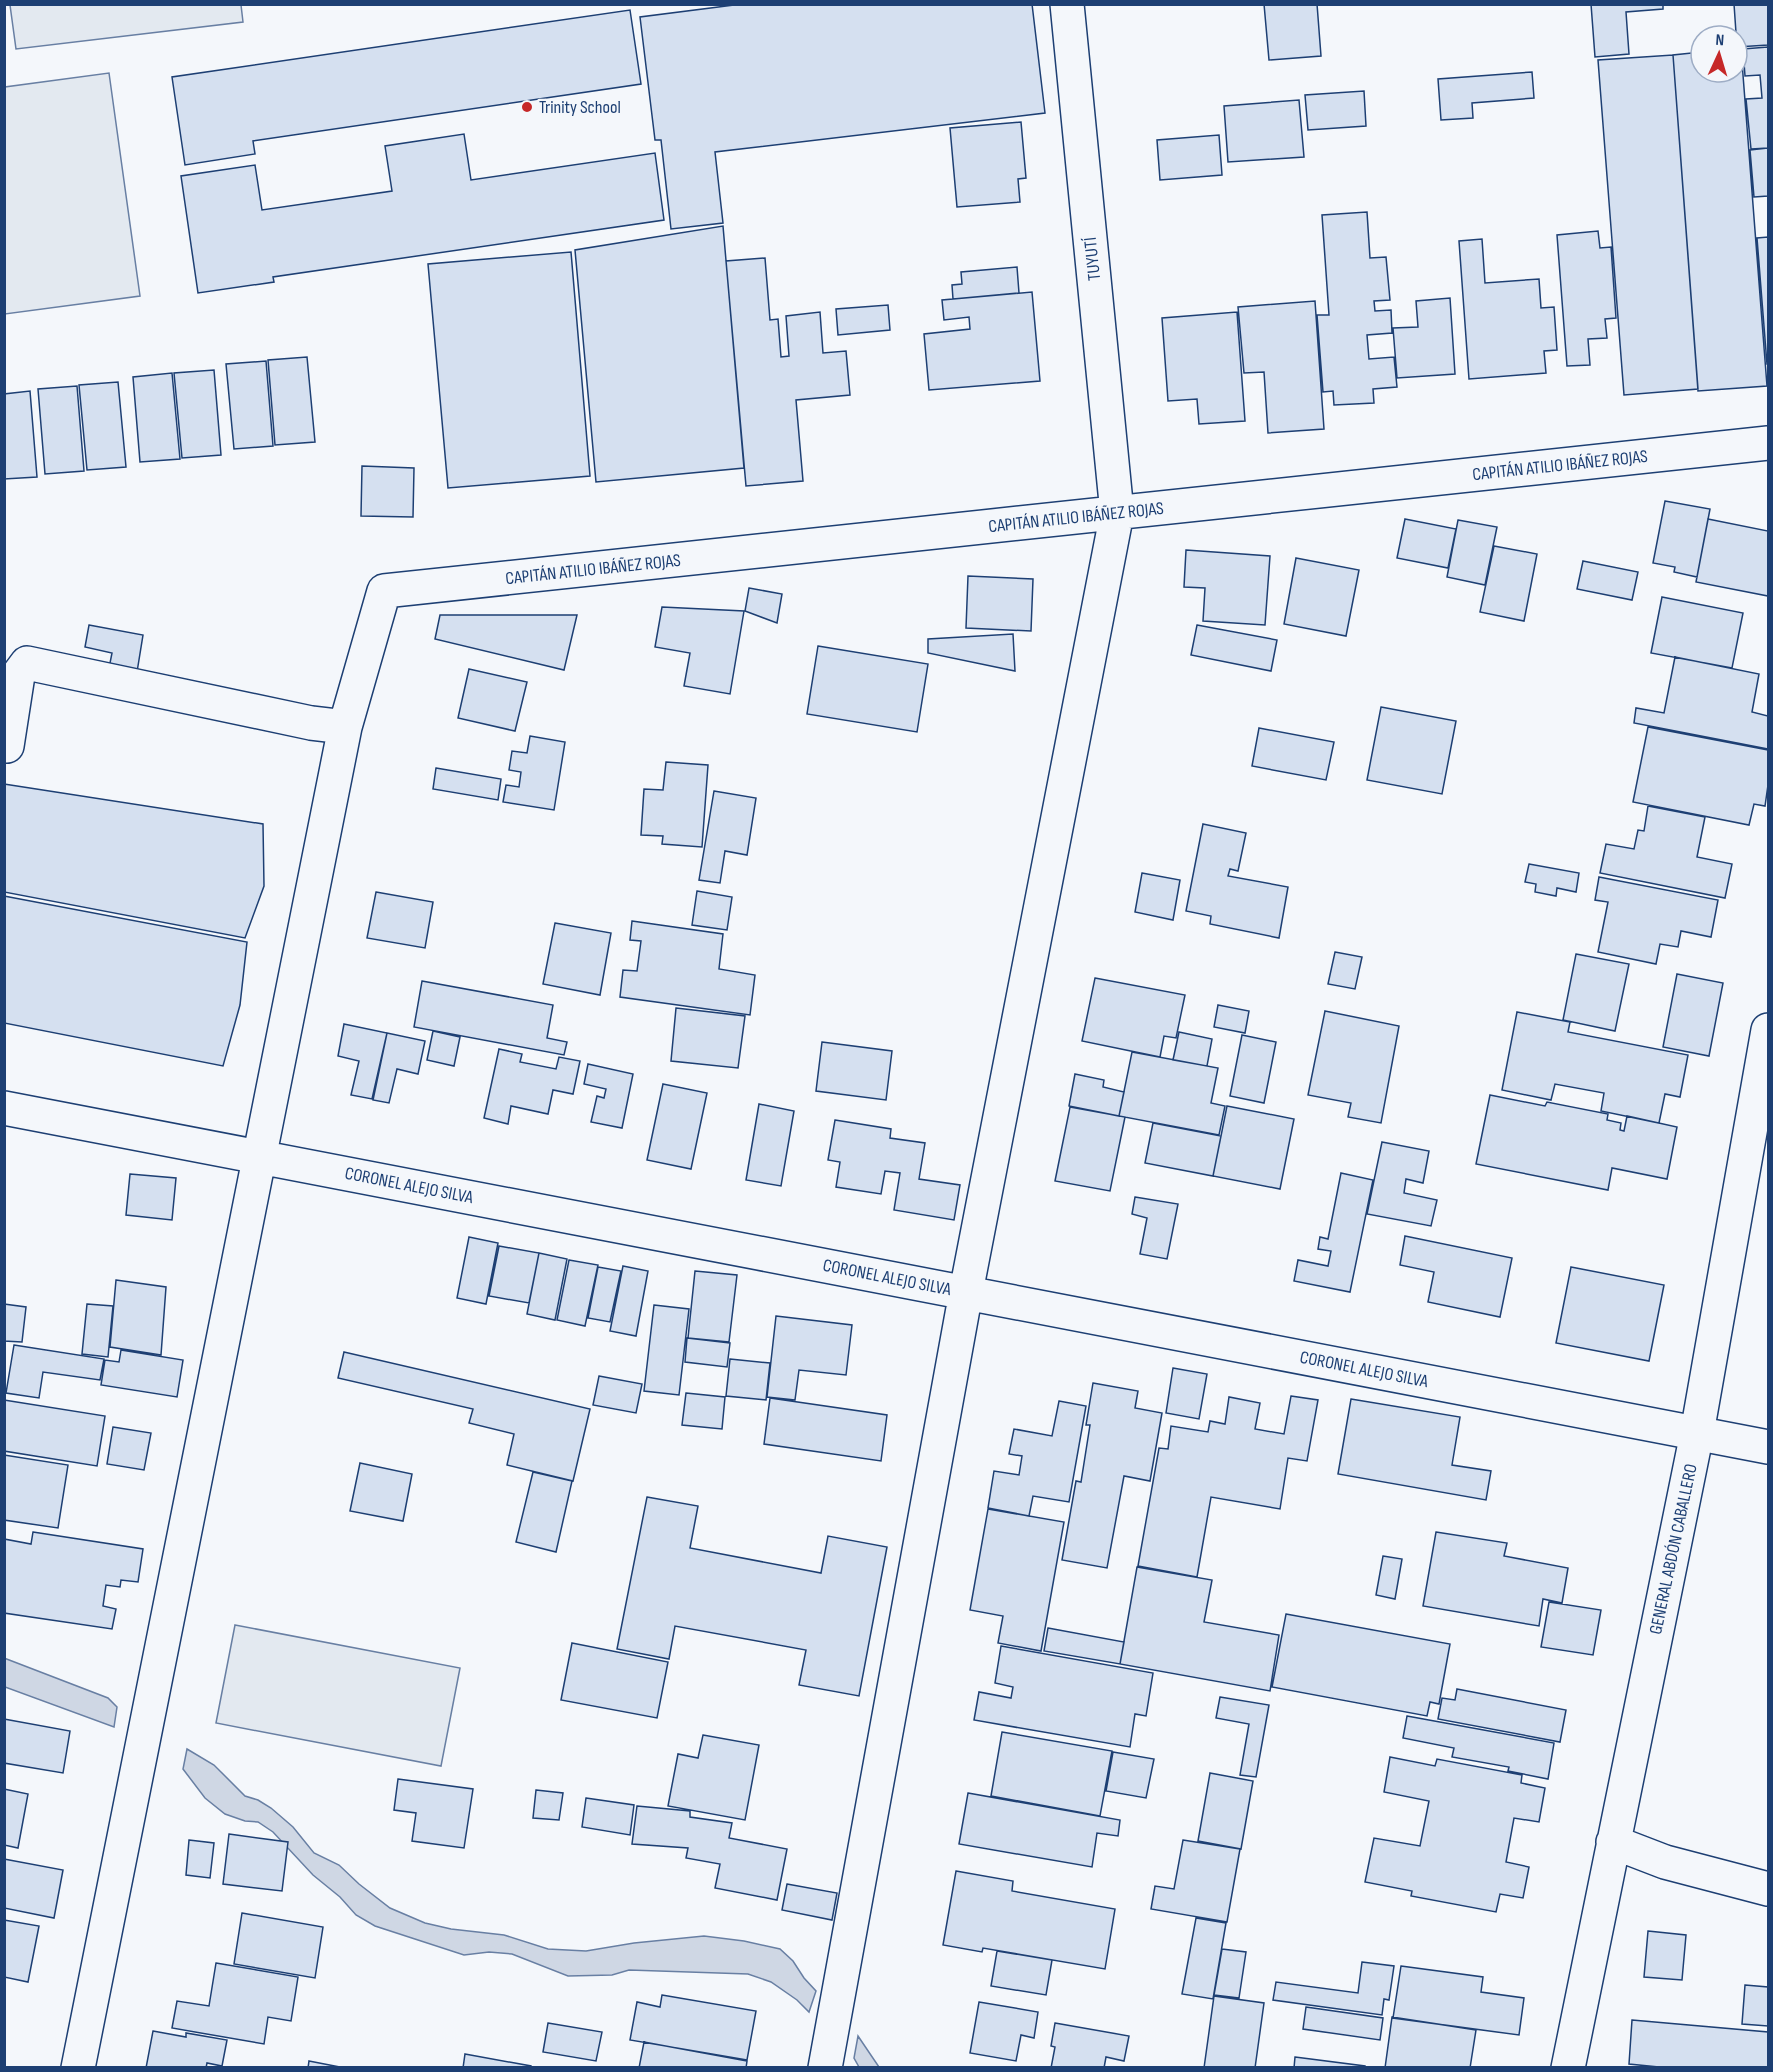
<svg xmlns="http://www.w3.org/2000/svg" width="1773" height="2072" viewBox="0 0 1773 2072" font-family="'Sofia Sans Condensed',sans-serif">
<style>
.green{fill:#e3e9f0;stroke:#687fa3;stroke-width:1.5}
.water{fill:#cfd7e4;stroke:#687fa3;stroke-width:1.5}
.building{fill:#d5e0f0;stroke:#1d3f73;stroke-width:1.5}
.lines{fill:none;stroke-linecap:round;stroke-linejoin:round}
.minor-casing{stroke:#1d3f73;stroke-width:36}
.minor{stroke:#f4f7fb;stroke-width:33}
.poi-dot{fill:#c62828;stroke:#f4f7fb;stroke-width:2}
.labels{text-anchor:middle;stroke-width:4.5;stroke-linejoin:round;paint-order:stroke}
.poi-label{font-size:18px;fill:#1d3f73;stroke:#f4f7fb;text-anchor:start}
.street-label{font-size:18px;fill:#1d3f73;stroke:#f4f7fb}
</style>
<rect width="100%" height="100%" fill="#f4f7fb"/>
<path class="green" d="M10,5H241L243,22L16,49Z
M109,73L140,296L5,314V87Z
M235,1625L460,1668L441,1766L216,1723Z"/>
<path class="water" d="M4,1658L108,1698L117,1707L114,1727L5,1687Z
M187,1749L214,1765L245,1796L258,1800L271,1808L293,1827L314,1853L339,1865L359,1884L390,1908L425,1923L451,1929L504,1935L548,1949L586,1951L634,1943L704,1936L744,1941L780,1949L793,1961L804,1978L816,1991L809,2012L797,2000L771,1982L748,1974L629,1970L612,1975L568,1976L512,1954L489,1952L464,1955L375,1926L356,1915L340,1897L313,1875L273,1832L258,1822L245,1821L225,1814L205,1798L183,1769Z
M858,2036L879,2067H859L854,2058Z"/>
<path class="building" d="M742,4H1032L1045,113L715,152L723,223L671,229L661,140H655L640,17Z
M1264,4H1317L1321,56L1269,60Z
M1591,4H1663V9L1626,12L1629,54L1595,57Z
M1734,4H1768V45L1737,47Z
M630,10L641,84L253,141L255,154L185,165L172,77Z
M1768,47V148L1751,149L1746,99L1762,98L1760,75L1745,76L1743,49Z
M1737,49H1741L1767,386L1698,391L1673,55L1701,52V72H1737Z
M1673,55L1698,389L1624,395L1598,60Z
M1532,72L1534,98L1472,103L1473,118L1441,120L1438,79Z
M1364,91L1366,126L1308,130L1305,95Z
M1299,100L1304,157L1228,162L1224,106Z
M1021,122L1026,178L1018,179L1020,202L957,207L950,128Z
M464,134L471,180L655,153L664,220L273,277L274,282L198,293L181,176L255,165L262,210L392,191L385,146Z
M1219,135L1222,175L1160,180L1157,140Z
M1768,148V196L1754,197L1750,150Z
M1367,212L1370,258L1386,257L1390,300L1374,301L1375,311L1391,310L1392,333L1367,335L1369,359L1394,357L1397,387L1373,389L1374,403L1334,405L1333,391L1323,392L1317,315H1329L1322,215Z
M723,226L744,468L596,482L575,250Z
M1598,231L1600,248L1611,247L1616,318L1605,319L1607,338L1588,339L1590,365L1567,366L1557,235Z
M1768,237V364H1767L1757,238Z
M1482,239L1485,283L1539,279L1541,308L1554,307L1557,350L1544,351L1546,373L1469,379L1459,241Z
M571,252L590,476L448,488L428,264Z
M765,258L770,320L778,319L781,357L789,356L786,316L820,312L823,353L846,351L850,395L796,400L803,481L746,486L726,261Z
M1017,267L1019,293L953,299L952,285L962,284L961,272Z
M1032,292L1040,381L929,390L924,334L970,329L969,317L944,320L942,300Z
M1450,298L1455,374L1397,378L1393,328L1418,327L1416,301Z
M1315,301L1324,429L1268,433L1264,372L1244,373L1238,307Z
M888,305L890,330L838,335L836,309Z
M1237,312L1245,421L1199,424L1197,399L1168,401L1162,318Z
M307,357L315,442L275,445L268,360Z
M266,361L273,446L234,449L226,364Z
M214,370L221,455L182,458L174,373Z
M172,373L180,459L140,462L133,377Z
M118,382L126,467L87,470L79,385Z
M77,386L84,471L45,474L38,389Z
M30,391L37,477L4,479V394Z
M362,466L414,468L413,517L361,516Z
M1665,501L1710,509L1697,577L1674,572L1675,567L1653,563Z
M1405,519L1456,529L1448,568L1397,558Z
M1708,519L1768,531V596L1696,582Z
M1458,520L1497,527L1485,585L1447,577Z
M1494,546L1537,554L1524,621L1480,612Z
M1186,550L1270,556L1265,625L1203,621L1205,588L1184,587Z
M1296,558L1359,570L1346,636L1284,624Z
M1583,561L1638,572L1632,600L1577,589Z
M968,576L1033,579L1031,631L966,628Z
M749,588L782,594L777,623L745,611Z
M1662,597L1743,613L1732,668L1651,653Z
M662,607L744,611L730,694L684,686L690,653L655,647Z
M440,615H577L564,670L435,639Z
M89,625L143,635L137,672L109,668L112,653L85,647Z
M1197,625L1277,640L1271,671L1191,655Z
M1013,634L1015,671L928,653V639Z
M818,646L928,664L917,732L807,714Z
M1675,657L1759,674L1752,712L1768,716V749L1634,723L1636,708L1664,713Z
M469,669L527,682L515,731L458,718Z
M1381,707L1456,721L1442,794L1367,780Z
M1648,727L1768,750V785L1765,806L1754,804L1749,825L1633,802Z
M1259,728L1334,742L1326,780L1252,766Z
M530,736L565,742L554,810L503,802L506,785L519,787L521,772L509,770L512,751L527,753Z
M666,762L708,765L702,847L662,844L663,836L641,835L644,789L663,790Z
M436,768L501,779L498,800L433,789Z
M4,784L263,824L264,886L245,938L4,892Z
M714,791L756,798L747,855L725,851L720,883L699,880Z
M1648,806L1705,817L1697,857L1732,864L1725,898L1600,873L1606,844L1634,849L1638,830L1644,831Z
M1203,824L1246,833L1238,871L1230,869L1228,876L1288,887L1279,938L1210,924L1211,916L1186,911Z
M1529,864L1579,873L1576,892L1557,888L1556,896L1535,892L1536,884L1525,882Z
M1142,873L1180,880L1173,920L1135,912Z
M1599,877L1718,900L1711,937L1681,931L1678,947L1660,944L1656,964L1598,952L1608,902L1595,900Z
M697,891L732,897L727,930L692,925Z
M376,892L433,902L425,948L367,938Z
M4,896L247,942L240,1005L223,1066L4,1023Z
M632,921L723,934L719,969L755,975L750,1015L620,997L623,970L637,971L641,941L630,940Z
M555,923L611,933L600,995L543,984Z
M1335,952L1362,957L1355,989L1328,984Z
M1576,954L1629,964L1615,1031L1563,1020Z
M1677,974L1723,983L1709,1056L1663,1047Z
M1095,978L1185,995L1176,1038L1164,1036L1160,1057L1082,1041Z
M422,981L553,1005L547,1038L567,1042L564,1055L414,1027Z
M1218,1005L1249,1011L1245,1033L1214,1027Z
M676,1008L745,1016L738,1068L671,1061Z
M1325,1011L1399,1026L1381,1123L1348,1117L1351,1103L1308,1095Z
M1517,1012L1570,1022L1568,1032L1688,1055L1680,1097L1665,1094L1659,1123L1601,1111L1604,1093L1555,1084L1551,1100L1502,1090Z
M344,1024L387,1033L372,1099L351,1095L359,1061L338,1056Z
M433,1031L460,1037L454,1066L427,1060Z
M1179,1032L1212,1039L1207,1066L1173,1060Z
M387,1033L425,1041L418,1074L397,1069L389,1103L373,1100Z
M1242,1035L1276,1042L1264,1103L1230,1096Z
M822,1042L892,1051L886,1100L816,1091Z
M499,1049L522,1054L520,1062L556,1069L559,1057L580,1061L573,1094L553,1090L548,1114L511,1106L508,1124L484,1118Z
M1132,1052L1218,1068L1211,1103L1225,1106L1219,1135L1119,1116Z
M588,1064L633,1074L622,1128L591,1122L597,1096L604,1098L606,1089L584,1084Z
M1075,1074L1104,1080L1103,1087L1124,1092L1119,1116L1069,1106Z
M663,1084L707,1093L691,1169L647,1160Z
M1490,1095L1545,1106L1547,1102L1608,1114L1607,1120L1621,1123L1620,1130L1624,1131L1627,1116L1677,1127L1667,1179L1612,1168L1608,1190L1476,1164Z
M759,1104L794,1111L781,1186L746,1180Z
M1227,1106L1294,1119L1280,1189L1213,1176Z
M1070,1107L1125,1117L1110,1191L1055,1181Z
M835,1120L891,1129L890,1138L925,1143L919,1179L960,1185L954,1220L894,1210L900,1173L885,1171L881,1194L836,1187L840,1162L828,1160Z
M1153,1123L1221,1136L1213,1176L1145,1163Z
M1382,1142L1429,1151L1423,1183L1406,1179L1404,1193L1437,1200L1431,1226L1367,1214Z
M1341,1173L1373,1180L1350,1292L1294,1281L1298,1260L1328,1266L1331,1251L1318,1249L1320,1237L1328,1239Z
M130,1174L176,1178L172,1220L126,1215Z
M1135,1197L1178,1204L1167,1259L1140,1254L1147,1218L1132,1214Z
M1405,1236L1512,1258L1500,1317L1428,1302L1434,1272L1400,1265Z
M469,1237L498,1243L486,1304L457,1298Z
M499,1246L539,1253L529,1303L489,1296Z
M539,1253L567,1259L555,1320L527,1314Z
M569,1260L598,1265L585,1326L557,1320Z
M623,1266L648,1271L636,1336L610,1331Z
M598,1267L621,1271L610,1322L588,1318Z
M1571,1267L1664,1285L1649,1361L1556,1343Z
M695,1271L737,1275L729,1342L688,1338Z
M116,1280L166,1287L161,1355L110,1347Z
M4,1304L26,1307L22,1342L4,1341Z
M87,1304L113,1306L108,1357L82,1354Z
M654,1305L689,1309L679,1395L644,1391Z
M776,1316L852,1325L846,1375L799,1370L795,1400L767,1397Z
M687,1338L730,1343L727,1367L685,1362Z
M14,1345L104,1359L100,1380L43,1372L39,1398L6,1393Z
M121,1350L183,1360L177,1397L101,1385L105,1360L119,1362Z
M344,1352L590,1409L573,1481L507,1465L514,1434L469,1423L473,1409L338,1378Z
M730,1359L770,1363L766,1400L726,1396Z
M1173,1368L1207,1374L1199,1419L1166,1413Z
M599,1376L642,1384L636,1413L593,1405Z
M1093,1383L1138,1391L1135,1408L1162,1413L1150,1481L1124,1476L1107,1568L1062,1560L1076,1481L1081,1482L1090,1425H1086Z
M686,1393L725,1397L722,1429L682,1425Z
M1291,1396L1318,1400L1307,1461L1288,1458L1280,1509L1211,1497L1197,1577L1138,1566L1159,1448L1168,1449L1171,1426L1208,1432L1210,1421L1225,1424L1229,1397L1260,1403L1255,1429L1284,1434Z
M770,1398L887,1415L881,1461L764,1444Z
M1351,1399L1460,1417L1452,1465L1491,1471L1486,1500L1338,1474Z
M4,1400L105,1416L97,1466L4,1451Z
M1059,1401L1086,1406L1069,1502L1033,1496L1029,1516L988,1508L994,1471L1019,1475L1022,1456L1009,1454L1014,1429L1052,1436Z
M113,1427L151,1433L144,1470L107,1464Z
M4,1455L68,1465L58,1528L4,1520Z
M360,1463L412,1474L403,1521L350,1511Z
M533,1472L572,1481L556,1552L516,1542Z
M647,1497L698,1506L690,1548L821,1573L828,1536L887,1547L859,1696L799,1685L806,1650L675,1626L669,1659L617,1649Z
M988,1509L1064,1522L1041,1651L998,1643L1003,1616L970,1610Z
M33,1532L143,1549L138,1582L121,1580L120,1587L106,1585L103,1606L116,1609L112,1629L4,1613V1539L31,1544Z
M1436,1532L1507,1543L1504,1556L1568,1568L1562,1603L1543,1599L1539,1626L1423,1606Z
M1383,1556L1402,1559L1395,1599L1376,1595Z
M1137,1567L1212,1580L1204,1622L1279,1635L1270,1691L1120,1664Z
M1549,1602L1601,1610L1593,1655L1541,1647Z
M1286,1614L1450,1644L1439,1704L1430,1702L1427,1716L1272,1687Z
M1048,1628L1124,1642L1120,1664L1044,1651Z
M572,1643L668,1662L657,1718L561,1700Z
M1001,1646L1153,1673L1146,1716L1135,1714L1130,1747L974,1720L979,1692L1011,1698L1013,1687L995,1683Z
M1457,1689L1566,1710L1560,1742L1438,1719L1442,1698L1455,1700Z
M1220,1697L1269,1705L1256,1777L1240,1775L1249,1724L1216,1718Z
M1407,1716L1554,1743L1548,1779L1508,1771L1509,1767L1452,1757L1454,1748L1403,1738Z
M4,1719L70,1731L63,1773L4,1763Z
M1002,1732L1112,1751L1100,1816L991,1796Z
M703,1735L759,1745L745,1820L668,1806L678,1754L698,1758Z
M1113,1752L1154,1759L1146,1798L1106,1791Z
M1390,1757L1435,1766L1437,1759L1522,1775L1521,1783L1545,1788L1539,1822L1514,1818L1506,1862L1529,1867L1523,1898L1500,1894L1496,1912L1411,1896L1412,1891L1365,1882L1374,1838L1420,1846L1429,1801L1384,1792Z
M1210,1773L1253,1781L1241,1849L1198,1841Z
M398,1779L473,1789L464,1848L412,1841L416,1813L394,1810Z
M4,1789L28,1794L18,1848L4,1845Z
M536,1790L563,1793L559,1820L533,1818Z
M968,1793L1120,1820L1118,1836L1097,1833L1092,1867L959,1844Z
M586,1798L634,1805L630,1835L582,1827Z
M637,1806L690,1811V1817L732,1823L729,1838L787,1849L777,1900L715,1888L720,1864L686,1858L688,1848L632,1844Z
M229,1834L288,1842L282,1891L223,1884Z
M189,1840L214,1843L210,1878L186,1875Z
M1183,1840L1240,1849L1227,1922L1151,1909L1155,1886L1174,1889Z
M4,1859L63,1870L54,1918L4,1908Z
M956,1871L1013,1881L1012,1891L1115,1909L1105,1969L983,1948L982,1952L943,1945Z
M787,1884L837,1893L832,1920L782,1910Z
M242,1913L323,1927L315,1978L234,1964Z
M1196,1918L1226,1923L1213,1999L1182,1994Z
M4,1920L39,1926L28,1982L4,1977Z
M1648,1931L1686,1935L1682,1980L1644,1977Z
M1222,1949L1246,1952L1239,1998L1214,1995Z
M997,1951L1052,1960L1046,1995L991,1986Z
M1362,1962L1394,1966L1389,2000L1384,1999L1382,2015L1273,2000L1276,1982L1358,1993Z
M216,1963L298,1977L291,2021L268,2017L264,2044L172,2028L177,2001L209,2006Z
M1401,1966L1483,1977L1481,1992L1524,1998L1519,2035L1393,2018Z
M1745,1985L1768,1987V2026L1742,2024Z
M662,1995L756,2011L747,2060L630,2040L637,2002L660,2007Z
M1214,1996L1264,2003L1255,2068H1204Z
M979,2002L1038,2012L1034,2038L1021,2035L1016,2061L970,2053Z
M1306,2007L1383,2018L1380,2040L1303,2029Z
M1392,2017L1476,2030L1470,2068H1385Z
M1632,2020L1768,2032V2068H1669L1629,2064Z
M548,2023L602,2032L596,2061L543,2052Z
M1055,2023L1129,2036L1124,2061L1106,2057L1104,2068H1051L1055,2047L1051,2046Z
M153,2031L186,2037V2033L227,2040L222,2066L207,2063L206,2068H146Z
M644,2042L747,2061L746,2068H639Z
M465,2054L531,2066V2068H463Z
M1295,2057L1365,2066V2068H1294Z
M309,2061L345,2068H308Z"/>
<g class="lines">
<defs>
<path id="minor" d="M7,746L18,675L27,663L311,723L345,727
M4,1108L1768,1447
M1613,1842L1665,1862L1768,1889
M78,2068L345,727L384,591L1768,443
M825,2068L966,1292L1117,513L1067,4
M1568,2068L1697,1433L1768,1030"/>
</defs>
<use href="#minor" class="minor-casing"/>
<use href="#minor" class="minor"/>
</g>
<circle class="poi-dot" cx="527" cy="107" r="6"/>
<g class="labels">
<g class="poi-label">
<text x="539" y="113">Trinity School</text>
</g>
<g class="street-label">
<text transform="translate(1092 259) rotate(-96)" y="6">TUYUTÍ</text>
<text transform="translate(1560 465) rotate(-6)" y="6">CAPITÁN ATILIO IBÁÑEZ ROJAS</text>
<text transform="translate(1076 517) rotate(-6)" y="6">CAPITÁN ATILIO IBÁÑEZ ROJAS</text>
<text transform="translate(593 569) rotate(-6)" y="6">CAPITÁN ATILIO IBÁÑEZ ROJAS</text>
<text transform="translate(409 1185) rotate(11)" y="6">CORONEL ALEJO SILVA</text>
<text transform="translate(887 1277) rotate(11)" y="6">CORONEL ALEJO SILVA</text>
<text transform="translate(1364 1369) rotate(11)" y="6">CORONEL ALEJO SILVA</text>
<text transform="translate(1673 1549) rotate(-78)" y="6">GENERAL ABDÓN CABALLERO</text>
</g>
</g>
<rect width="1773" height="2072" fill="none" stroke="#1d3f73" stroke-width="12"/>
<g transform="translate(1719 54) rotate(4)"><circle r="28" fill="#f4f7fb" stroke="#9eadc5" stroke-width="1.5"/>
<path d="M0-4.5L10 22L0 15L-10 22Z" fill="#c62828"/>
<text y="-9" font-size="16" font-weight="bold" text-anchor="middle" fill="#1d3f73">N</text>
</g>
</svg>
